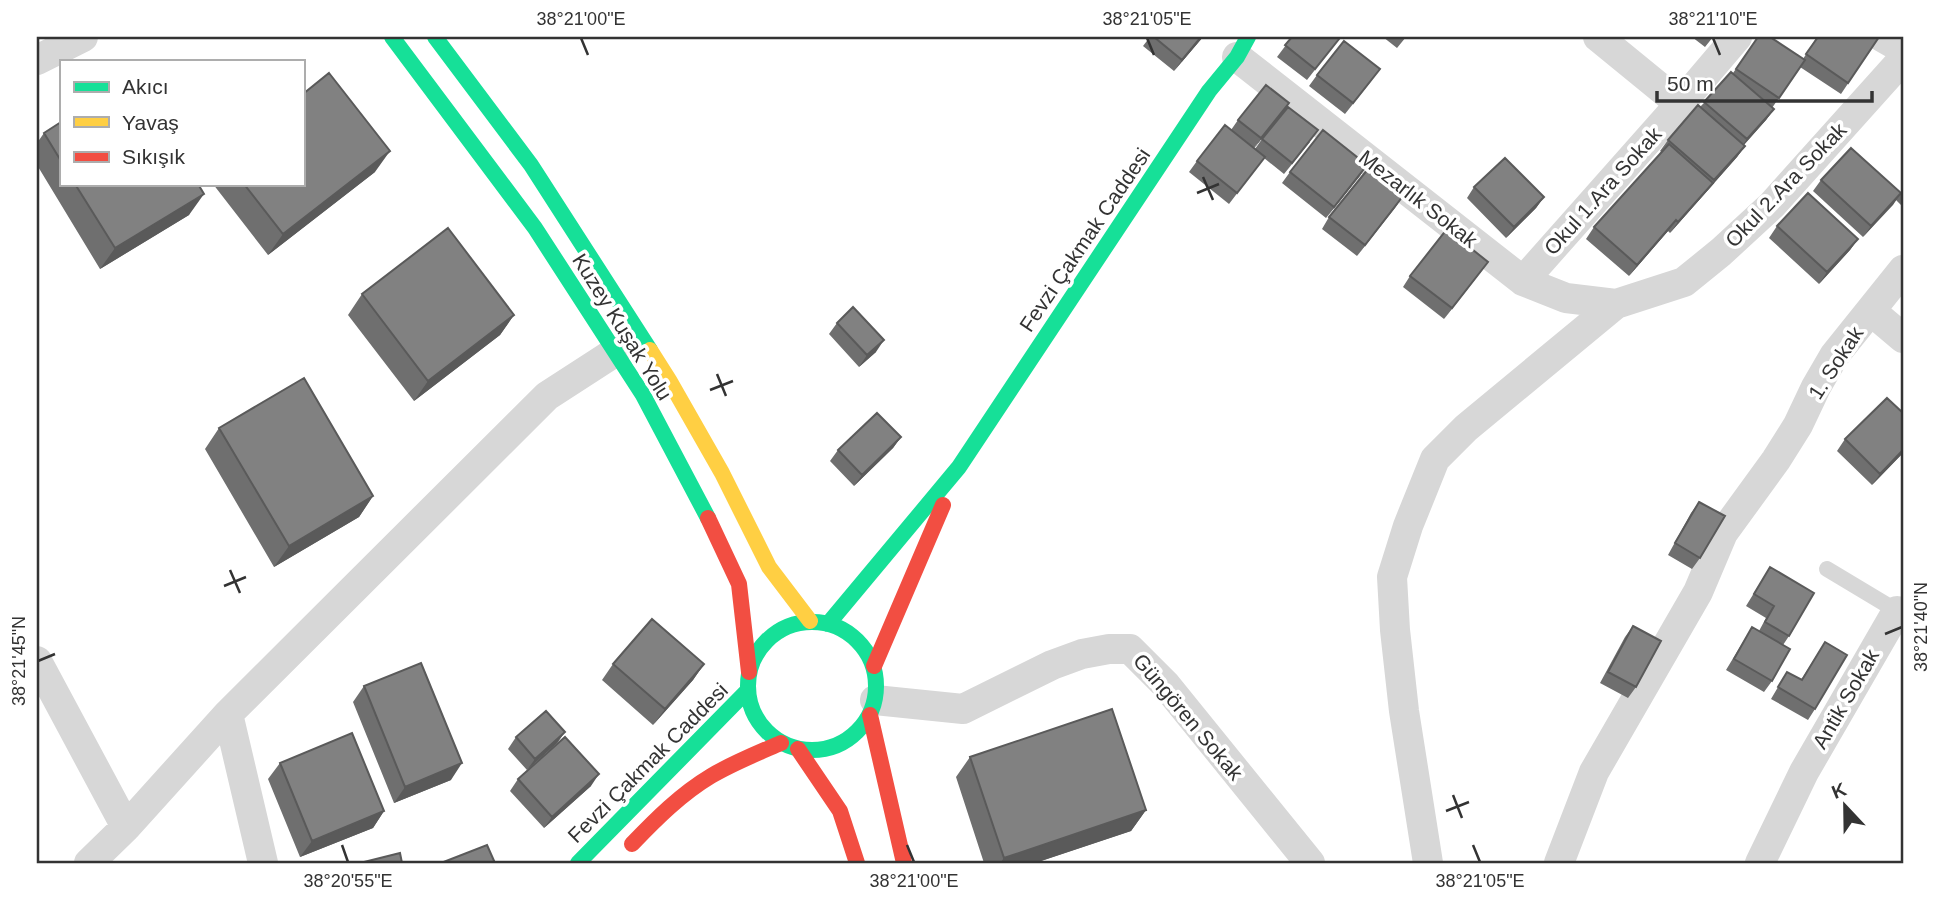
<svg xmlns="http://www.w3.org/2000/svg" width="1940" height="900" viewBox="0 0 1940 900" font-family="Helvetica,sans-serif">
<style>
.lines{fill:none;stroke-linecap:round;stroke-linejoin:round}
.lane{stroke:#d7d7d7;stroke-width:16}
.street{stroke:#d7d7d7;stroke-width:30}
.fast{stroke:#16e098;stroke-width:16}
.slow{stroke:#ffcf43;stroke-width:16}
.jam{stroke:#f24e42;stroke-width:16}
.wall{fill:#6f6f6f}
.shaded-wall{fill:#5a5a5a}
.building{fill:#818181;stroke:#5a5a5a;stroke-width:2}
.ticks{fill:none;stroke:#333;stroke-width:2.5}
.labels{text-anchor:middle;stroke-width:7;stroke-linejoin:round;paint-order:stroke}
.street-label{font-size:21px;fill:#333;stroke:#fff}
.neatline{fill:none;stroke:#333;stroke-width:2.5}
.ticks-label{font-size:18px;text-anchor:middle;fill:#333}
</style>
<rect width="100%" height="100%" fill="#fff"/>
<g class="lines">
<path class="lane" d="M1827,569L1897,611"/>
<path class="street" d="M1598,37L1680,104
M1882,37L1903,49
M1237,57L1523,281L1566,298L1616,304L1684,282L1721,252L1772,205L1903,59
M37,60L83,37
M1523,281L1680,104L1737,37
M1871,311L1903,338
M37,661L126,827
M875,700L963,709L1052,665L1082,654L1109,649H1130L1165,684L1310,863
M228,714L263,863
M89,863L126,827L228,714L547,396L615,352
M1428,863L1404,711L1395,630L1392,577L1408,526L1435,459L1466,428L1616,304
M1559,863L1594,772L1698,592L1723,533L1776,460L1798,425L1816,387L1834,356L1903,270
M1760,863L1804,772L1897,611L1903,615"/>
<path class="fast" d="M392,37L535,228L643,395L708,518
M435,37L531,165L650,350
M748 686a64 64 0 1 1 128 0a64 64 0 1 1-128 0Z
M828,624L959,467L1209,91L1237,57L1248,37
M578,863L747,691"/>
<path class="slow" d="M650,350L669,380L722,473L769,567L810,621"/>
<path class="jam" d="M708,518L739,584L749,672
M874,666L943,505
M870,715L904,863
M798,749L840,811L857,863
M632,844C656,819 681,794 711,776C733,763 758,753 781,743"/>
</g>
<path class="wall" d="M1150,37H1203L1174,71L1143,46Z
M1292,37L1339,39L1307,80L1277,57Z
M1383,37H1406L1397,48Z
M1692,37H1713L1705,47Z
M1758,37L1803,59L1817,37H1879L1841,94L1800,67L1772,108L1774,109L1766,120L1744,145L1745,146L1737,157L1670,233L1668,231L1629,276L1586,239L1594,227L1662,152L1660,151L1668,140L1733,73Z
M1317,75L1372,80L1345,114L1309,86Z
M1289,103L1254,148L1255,149L1262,139L1310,142L1284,174L1264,158L1229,204L1189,172L1197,161L1231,130L1238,120Z
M61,122V184H198L189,215L100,269L37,165V143L44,133Z
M1367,165L1326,218L1282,183L1290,172Z
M375,172L268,255L213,184H303Z
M1821,180L1901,193L1903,191V207L1896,200L1863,237L1813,191Z
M1474,187L1544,197L1536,208L1506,238L1467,198Z
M1403,196L1357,256L1322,229L1329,217Z
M1777,226L1858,239L1850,250L1819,284L1769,238Z
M1488,262L1444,319L1403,287L1410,276Z
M362,294L514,315L500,335L414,401L348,315Z
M837,323L876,352L859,367L829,334Z
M1903,413V453L1872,485L1837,451L1845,439Z
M219,428L373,496L359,517L274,567L205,449Z
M901,437L893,448L854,486L830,461L838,450Z
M1699,502L1700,558L1692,569L1668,555L1691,513Z
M1770,567L1789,636L1783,645L1772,681L1764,692L1726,670L1752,627L1759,631L1766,618L1746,606Z
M1633,626L1636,687L1628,698L1600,683L1625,637Z
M1825,642L1815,709L1808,720L1771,699L1787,672L1801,680Z
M613,664H704L693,680L653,725L602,680Z
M364,686L451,780L394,803L353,702Z
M565,732L557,743L527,770L508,749L516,737Z
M970,757L1146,810L1131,831L1035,863H984L956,777Z
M280,763L384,811L373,828L300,857L268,779Z
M518,779L591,786L544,828L510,791Z"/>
<path class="shaded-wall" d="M1201,37H1203L1174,71L1182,60Z
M1289,103L1281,114L1253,150L1261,138Z
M1774,109L1766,120L1739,150L1747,139Z
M1745,146L1737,157L1670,233L1678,222Z
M390,151L375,172L268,255L283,234Z
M1367,165L1360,176L1326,218L1334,207Z
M1901,193L1893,205L1863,237L1871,226Z
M204,194L189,215L100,269L115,248Z
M1403,196L1395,208L1357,256L1365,245Z
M1544,197L1536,208L1506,238L1514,227Z
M1676,220L1668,231L1629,276L1637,265Z
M1858,239L1850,250L1819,284L1827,272Z
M1488,262L1480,273L1444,319L1452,308Z
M514,315L500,335L414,401L428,381Z
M884,340L876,352L859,367L867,355Z
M901,437L893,448L854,486L862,475Z
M1903,450V453L1872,485L1880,474Z
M373,496L359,517L274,567L289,546Z
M704,664L693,680L653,725L665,709Z
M565,732L557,743L527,770L535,759Z
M462,763L451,780L394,803L405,787Z
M599,774L591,786L544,828L552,817Z
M1146,810L1131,831L1035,863H1000L1004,858Z
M384,811L373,828L300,857L312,841Z"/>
<path class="building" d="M1154,37H1201L1182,60Z
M1292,37H1336L1339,39L1315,69L1285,45Z
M1758,37H1770L1805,60L1779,98L1736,69Z
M1818,37H1879L1848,83L1806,54Z
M1344,41L1380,69L1353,103L1317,75Z
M1731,72L1774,109L1747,139L1704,102Z
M329,73L390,151L283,234L244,184H303V94Z
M1266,85L1289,103L1261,138L1238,120Z
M1698,105L1745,146L1714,180L1668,140Z
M1288,107L1318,130L1292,163L1262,139Z
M61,122V161L44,133Z
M1225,125L1265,157L1237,193L1197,161Z
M1323,130L1367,165L1334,207L1290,172Z
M1669,144L1713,183L1678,222L1676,220L1637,265L1594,227Z
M1851,148L1901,193L1871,226L1821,180Z
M1505,158L1544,197L1514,227L1474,187Z
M1368,169L1403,196L1365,245L1329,217Z
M75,184H198L204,194L115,248Z
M1808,193L1858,239L1827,272L1777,226Z
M448,228L514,315L428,381L362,294Z
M1447,229L1488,262L1452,308L1410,276Z
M853,307L884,340L867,355L837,323Z
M304,378L373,496L289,546L219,428Z
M1887,398L1903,413V450L1880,474L1845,439Z
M877,413L901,437L862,475L838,450Z
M1699,502L1725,516L1700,558L1675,543Z
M1770,567L1814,593L1789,636L1765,622L1774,606L1754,594Z
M652,619L704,664L665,709L613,664Z
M1633,626L1661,641L1636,687L1608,672Z
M1752,627L1790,649L1772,681L1734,659Z
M1825,642L1847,655L1815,709L1778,687L1787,672L1802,680Z
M421,663L462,763L405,787L364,686Z
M1112,709L1146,810L1004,858L970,757Z
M546,711L565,732L535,759L516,737Z
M352,733L384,811L312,841L280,763Z
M565,737L599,774L552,817L518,779Z
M487,845L495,863H441Z
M400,853L402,863H360Z"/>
<path class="ticks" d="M581,38L588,55M1147,38L1154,55M1713,38L1720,55M1203,177L1213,200M1197,193L1219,184M717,374L726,396M710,390L733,381M230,570L240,593M224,586L246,577M1885,634L1902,627M38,661L55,654M1453,795L1462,818M1446,811L1469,802M342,845L348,862M907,845L914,862M1473,845L1480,862"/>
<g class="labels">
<g class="street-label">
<text transform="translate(1786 185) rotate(-46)" y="7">Okul 2.Ara Sokak</text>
<text transform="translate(1603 191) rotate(-48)" y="7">Okul 1.Ara Sokak</text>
<text transform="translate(1418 199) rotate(38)" y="7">Mezarlık Sokak</text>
<text transform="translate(1085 240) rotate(-56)" y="7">Fevzi Çakmak Caddesi</text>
<text transform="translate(622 327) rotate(58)" y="7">Kuzey Kuşak Yolu</text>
<text transform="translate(1836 363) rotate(-57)" y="7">1. Sokak</text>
<text transform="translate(1846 699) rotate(-60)" y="7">Antik Sokak</text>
<text transform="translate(1188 717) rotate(50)" y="7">Güngören Sokak</text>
<text transform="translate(648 763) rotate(-45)" y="7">Fevzi Çakmak Caddesi</text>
</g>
</g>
<rect width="1940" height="900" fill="none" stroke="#ffffff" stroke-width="77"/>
<rect x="60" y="60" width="245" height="126" fill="#ffffff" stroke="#adadad" stroke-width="2"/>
<rect x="74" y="82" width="35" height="10" fill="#16e098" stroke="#adadad" stroke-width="2"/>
<text x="122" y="94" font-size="21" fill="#333333">Akıcı</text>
<rect x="74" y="117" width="35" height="10" fill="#ffcf43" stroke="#adadad" stroke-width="2"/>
<text x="122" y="130" font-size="21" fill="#333333">Yavaş</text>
<rect x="74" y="152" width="35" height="10" fill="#f24e42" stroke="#adadad" stroke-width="2"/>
<text x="122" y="164" font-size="21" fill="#333333">Sıkışık</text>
<g transform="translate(1845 806) rotate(338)" stroke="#ffffff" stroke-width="5" paint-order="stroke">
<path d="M0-5L12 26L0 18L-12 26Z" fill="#333333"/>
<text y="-10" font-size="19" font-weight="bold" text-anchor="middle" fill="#333333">K</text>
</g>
<path d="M1657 91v10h215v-10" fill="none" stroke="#333333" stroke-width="3.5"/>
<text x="1667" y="91" font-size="21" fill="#333333" stroke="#ffffff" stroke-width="5" paint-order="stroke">50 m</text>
<rect x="38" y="38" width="1864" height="824" class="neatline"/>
<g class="ticks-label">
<text x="581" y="25">38°21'00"E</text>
<text x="1147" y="25">38°21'05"E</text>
<text x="1713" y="25">38°21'10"E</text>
<text transform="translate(1921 627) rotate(-90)" y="6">38°21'40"N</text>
<text transform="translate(19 661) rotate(-90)" y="6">38°21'45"N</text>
<text x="348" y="887">38°20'55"E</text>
<text x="914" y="887">38°21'00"E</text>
<text x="1480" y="887">38°21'05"E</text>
</g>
</svg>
